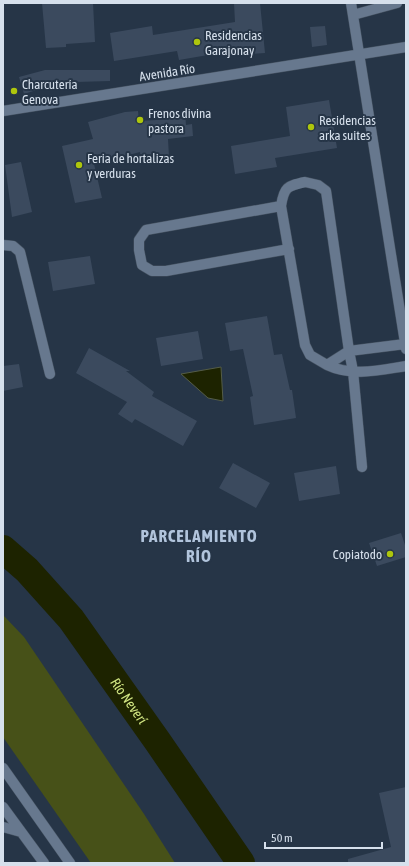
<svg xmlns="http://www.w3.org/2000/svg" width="409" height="866" viewBox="0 0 409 866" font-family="'Asap Condensed',sans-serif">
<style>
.green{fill:#475118}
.water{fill:#1d2300;stroke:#545c47}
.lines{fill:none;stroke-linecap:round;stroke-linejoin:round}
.river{stroke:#1d2300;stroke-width:28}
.building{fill:#3b4a5e}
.minor-casing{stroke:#465362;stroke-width:11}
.minor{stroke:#67788e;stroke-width:10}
.poi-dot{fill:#aec60c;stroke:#263547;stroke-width:1.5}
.labels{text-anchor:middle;stroke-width:4;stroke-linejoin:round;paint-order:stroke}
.poi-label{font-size:13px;fill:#d6e0ec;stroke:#263547;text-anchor:start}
.street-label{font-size:13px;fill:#d6e0ec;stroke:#263547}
.water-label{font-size:14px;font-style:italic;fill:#d0e481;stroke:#263547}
.district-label{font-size:17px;font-weight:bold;letter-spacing:1px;fill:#b1c4dc;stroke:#263547}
</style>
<rect width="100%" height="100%" fill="#263547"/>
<path class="green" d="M3,615L24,637L144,814L175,863H91L3,737Z"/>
<path class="water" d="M221,367L223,401L208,398L181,374Z"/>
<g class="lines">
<path class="river" id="s1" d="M3,549L27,570L71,619L158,742L241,863"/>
</g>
<path class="building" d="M42,3H93L95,42L66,44V47L46,48Z
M234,3H260L265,53L237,55V50L179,60L177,51L114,61L110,33L152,26L153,35L235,22Z
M325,26L327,45L312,47L310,27Z
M45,70H110V81L76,82V87H46L24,94L19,77Z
M329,100L337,148L275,158L277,167L235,174L231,146L290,136L286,107Z
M138,111L139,121L173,119L172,113L185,111L186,125L192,124L193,136L168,139L169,157L141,159L140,152L94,164L102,198L75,203L62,146L93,139L88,122L125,112Z
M21,162L32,212L12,217L5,165Z
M90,256L95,284L53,291L48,262Z
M267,316L274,355L282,354L290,390H292L296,418L254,425L250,397L253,396L243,349L230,351L225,323Z
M198,331L203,359L161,366L156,338Z
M89,348L130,371H126L154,392L152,396L197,421L183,446L135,419L132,423L118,414L127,402L76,373Z
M19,364L23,387L3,391V366Z
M233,463L270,483L256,508L219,488Z
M336,466L340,494L299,501L294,473Z
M401,533L406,548V557L377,566L369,543Z
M406,787V863H348V859L391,847L379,793Z"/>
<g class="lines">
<defs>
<path id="minor" d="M351,3L406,349
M353,15L397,3
M3,111L406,47
M305,182L318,185L326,191L349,351L327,365L310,355L305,345L281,206C284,187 287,186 305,182Z
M281,206L146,230L139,240V250L142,265L152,271H166L289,249
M3,245L13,246L20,252L50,374
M327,365C352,377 380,370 406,366
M362,467L353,371L349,351L405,344
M3,768L70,863
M3,807L44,863
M3,827L21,832"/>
</defs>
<use href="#minor" class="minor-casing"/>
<use href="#minor" class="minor"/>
</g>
<g class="poi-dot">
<circle cx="197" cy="42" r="4"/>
<circle cx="14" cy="91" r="4"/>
<circle cx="140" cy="120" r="4"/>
<circle cx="311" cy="127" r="4"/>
<circle cx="79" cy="165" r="4"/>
<circle cx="390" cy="554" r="4"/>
</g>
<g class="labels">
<g class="poi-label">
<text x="205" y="40">Residencias<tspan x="205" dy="15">Garajonay</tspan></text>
<text x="22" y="89">Charcutería<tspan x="22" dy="15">Genova</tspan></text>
<text x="148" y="118">Frenos divina<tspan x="148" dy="15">pastora</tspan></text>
<text x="319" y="125">Residencias<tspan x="319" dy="15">arka suites</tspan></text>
<text x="87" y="163">Feria de hortalizas<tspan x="87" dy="15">y verduras</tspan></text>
<text x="382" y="559" text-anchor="end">Copiatodo</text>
</g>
<g class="street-label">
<text transform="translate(167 72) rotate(-9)" y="5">Avenida Río</text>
</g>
<g class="water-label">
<text dy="5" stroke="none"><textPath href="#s1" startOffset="198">Río Neverí</textPath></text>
</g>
<g class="district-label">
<text x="199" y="542">PARCELAMIENTO<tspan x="199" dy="20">RÍO</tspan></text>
</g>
</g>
<rect width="409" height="866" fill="none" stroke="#d6e0ec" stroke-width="8"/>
<path d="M265 842v6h117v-6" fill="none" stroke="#d6e0ec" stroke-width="2"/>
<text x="271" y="842" font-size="12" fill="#d6e0ec" stroke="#263547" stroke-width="3" paint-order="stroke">50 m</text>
</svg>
